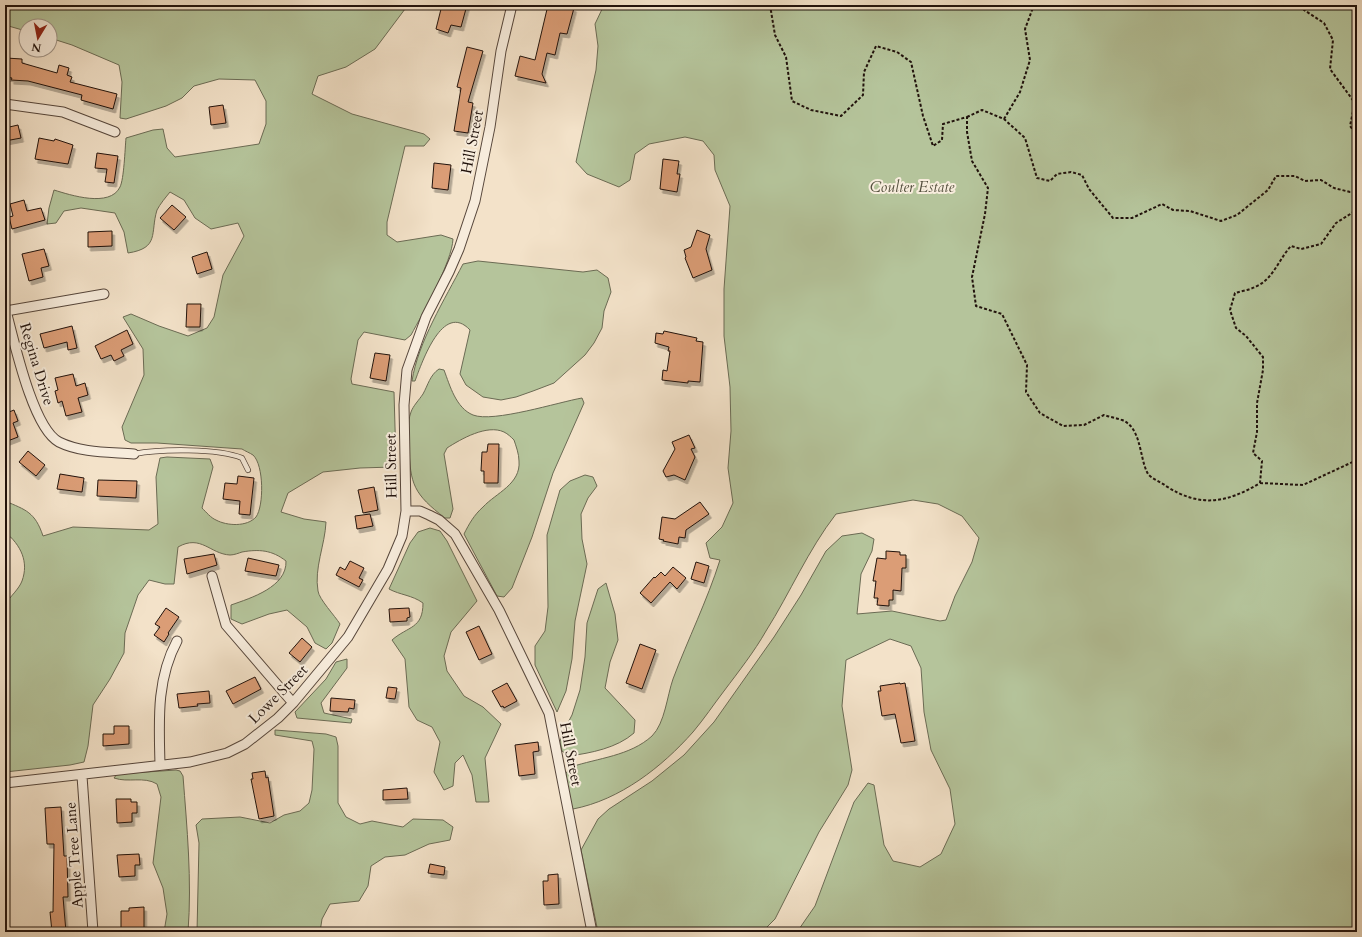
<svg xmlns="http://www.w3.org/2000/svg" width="1362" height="937" viewBox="0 0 1362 937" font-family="Cardo,serif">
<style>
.green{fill:#b5c49b;stroke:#6b6b54}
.building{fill:#db9d76;stroke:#21120c;filter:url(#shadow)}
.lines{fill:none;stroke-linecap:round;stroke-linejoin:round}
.lane-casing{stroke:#56463b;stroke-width:6}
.street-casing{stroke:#56463b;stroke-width:11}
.path{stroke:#21120c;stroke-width:2;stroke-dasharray:3 2;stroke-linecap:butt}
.lane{stroke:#f7ecdc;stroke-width:4.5}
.street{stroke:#f7ecdc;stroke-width:9}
.labels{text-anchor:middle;stroke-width:4;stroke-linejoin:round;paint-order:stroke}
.street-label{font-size:15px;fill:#21120c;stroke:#f7ecdc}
.park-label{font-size:15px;font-style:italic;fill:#55503e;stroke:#f7ecdc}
</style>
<defs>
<filter id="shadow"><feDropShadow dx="2.5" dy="4" stdDeviation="0" flood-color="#0004"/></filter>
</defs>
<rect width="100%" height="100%" fill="#f3e2c9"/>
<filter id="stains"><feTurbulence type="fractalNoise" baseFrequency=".005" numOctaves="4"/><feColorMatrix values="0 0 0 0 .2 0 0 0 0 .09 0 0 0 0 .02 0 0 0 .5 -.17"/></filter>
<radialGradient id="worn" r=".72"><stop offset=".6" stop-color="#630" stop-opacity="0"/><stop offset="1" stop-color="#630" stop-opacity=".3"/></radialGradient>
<path class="green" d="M5,5H408L375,49L346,67L318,76L312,94L352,114L424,134L430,139L424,146H405L387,222V235L397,242L441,235L453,239C452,262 423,313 411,335L405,340L364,332L358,340L351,379L352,384L394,392L396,462L393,467L360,468L323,472L288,493L281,512L304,519L326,522C325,545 314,568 318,591C319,599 335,616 340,624L332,643L326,649L315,643L307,627L287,610L269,614L242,624L231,619V605C251,598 287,587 286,561C272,550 259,549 242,552C239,553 234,555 230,555C210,554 201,534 178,547L174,584H165L149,580L138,595L125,633L124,653L110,679L93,705L88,746L84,762L70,765L5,772V604C10,597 19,589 22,581C29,562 21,545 5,532V501C26,510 35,512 43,536L73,527L149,530L158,524L156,477L160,458L167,457L210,459L213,467L202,508C206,512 211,518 216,520C227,526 247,527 256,517C264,506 264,465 253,455C250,453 245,451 242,449L157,443H131L125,440L122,427L144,375L143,349L123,317L131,314L159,326L188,336L207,328L214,317L223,275L244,236L238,223L211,229L195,218L184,200L170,192C166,197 160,204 157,210C150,233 160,248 128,253L124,232L115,213L81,208L64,211L56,223L47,224L49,208L54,190C70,195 110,208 120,187C124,179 125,149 126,138L153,130L163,129L167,148L175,157L259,144L266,124V101L255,80L219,79L194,86L182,98L166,106L126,119L120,118L122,82L119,65L72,45L50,38V26H26V31L5,25Z
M604,5H1357V932H797L815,906L854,802L868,783L874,785L884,845L893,861L920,867L941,854L955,824L950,789L931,750L924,712L921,668L911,646L890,639L846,660L842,706L852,770L848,785L819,832L775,919L762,932H598L581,850L598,819L609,809L652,781L684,755L714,722L774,637L801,595L826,551L842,536L862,533L874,539L872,551L861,574L857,614L892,611L940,621L946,620L955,596L972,562L979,538L962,516L938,504L913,500L836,514C808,550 790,593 766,631C754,652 739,671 724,691C714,704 704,719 693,732C662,767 620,800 573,809L569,805L566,773L571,767C598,758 630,756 652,736C665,723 667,696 673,679C688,639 707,601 720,560L710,558L706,543L722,527L733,503L728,468L731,431L730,387L724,336V289L730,206L715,170L714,155L703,141L685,137L649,144L635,154L630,180L619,187L587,174L576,162L596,70L598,46L595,24Z
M478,261L583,272L597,270L608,278L611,292L604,311L602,328L594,343L585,355L554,383L533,391L516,397L501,400L483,397L466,385L460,374L470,330C443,301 422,362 415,381H412C418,342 445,299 463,264Z
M439,369L444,370C450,386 456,408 473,415C493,423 559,402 582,398L584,403L553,473L532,537L512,588L504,597L497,596L464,534C469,524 474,515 483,507C496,493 521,484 519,461C519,454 516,446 514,440C511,437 508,434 504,432C487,424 461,439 447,448L444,454L453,509L450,518H445C414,494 410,485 409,446C409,434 407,423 411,412C413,406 419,400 423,394C428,385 430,375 439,369Z
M585,475L593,477L597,486L588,498L581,514L582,539L587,564L575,621L572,659L566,691L557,712L535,665V646L545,631L548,607L547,535L560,490L570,481Z
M430,528L440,531L447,541L477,601L451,632L444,656L447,671L464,696L483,707L501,724L485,758L489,802H476L472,775L463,755L455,763L453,786L444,790L434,772L440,742L432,727L417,720L409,707L405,659L392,640C408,626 423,629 423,603C412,595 400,595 389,589L410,543L418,532Z
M606,583L615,614L618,640L610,662L605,688L635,720L634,733C617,748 591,753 569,756L562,751L560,742L562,734L572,715L580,690L585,657L587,623L598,589Z
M347,659V668L321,703L324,713L352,719L351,723L297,718L295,712L326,679L336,662Z
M275,730L326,734L336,737L338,746V803L346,817L360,824L372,821L403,827L413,819L443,820L453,827L450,840L429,844L405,855L385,857L371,866L368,886L359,901L330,904L322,919L320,932H197L199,843L196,825L202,819L240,817L270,823L284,815L300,811L309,803L312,790L314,749L312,741L275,735Z
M176,770L180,771L183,776C187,828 192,880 188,932H164L167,914L163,888L153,863L161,797L157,784C144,776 128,783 114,778L117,774Z"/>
<path class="building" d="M442,5H467L461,27L451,25L448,33L436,29Z
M548,5H563L574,8L567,34L560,33L555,55L547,53L542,74L546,83L515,76L520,56L535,60Z
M467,47L483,51L468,102L473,103L468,133L454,131L461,88L457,87Z
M6,58L22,59V63L57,73L59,65L69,68L67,75L72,77L70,82L117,94L113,109L81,100L82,95L28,81L11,80L12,78L5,77Z
M223,105L226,123L211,125L209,107Z
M18,125L21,138L5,141V128Z
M39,138L54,141L55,139L73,145L68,164L35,159Z
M97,153L118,156L114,183L105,182L107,169L95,168Z
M663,159L679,161L677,174H680L677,192L660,189Z
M434,163L451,165L448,190L432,188Z
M24,200L27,211L41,208L45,220L12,229L9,217L13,216L10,204Z
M172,205L186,217L174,230L160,218Z
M697,230L710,235L706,249L712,270L693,278L685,258L686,257L684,250L691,247Z
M112,231V246L88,247V232Z
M44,249L49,266L41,268L43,277L29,281L22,254Z
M207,252L212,269L197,274L192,257Z
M187,304H201L200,327H186Z
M72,326L77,348L68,350L67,342L44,348L40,334Z
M127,330L133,344L121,350L124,356L114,361L111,355L101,359L95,346Z
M664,331L697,338L696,341L703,342L700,382L688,381V383L662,380L663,370L667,371L670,351H668L669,347L655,343L656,333L663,334Z
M375,353L390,355L386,381L370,378Z
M73,374L76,386L85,383L88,395L78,398L82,412L66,416L62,401L58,403L55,391L58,390L55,378Z
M6,405L9,412L14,410L18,421L13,423L18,437L5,442Z
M689,435L695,448L691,449L695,457L685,480L674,475L666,477L663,471L675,449L672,442Z
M488,444H499L498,483H484V471H481L482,452H487Z
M28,451L45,465L36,476L19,462Z
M60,474L84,478L82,492L57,489Z
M238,476L254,478L250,515L239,514L240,501L223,499L225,483L237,484Z
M98,480L137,481L136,498L97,496Z
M374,487L378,510L363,513L358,490Z
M700,502L709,514L686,530L685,538L679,537L678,544L663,541L664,540L659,539L662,517L675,519Z
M370,514L373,526L357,529L355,516Z
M886,551L900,552V555H906V568H902L901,591L893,590V600H889V606L877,605L878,598H874L876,581H873L877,558L886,559Z
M214,554L217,565L187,574L184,559Z
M248,558L279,565L276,576L245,571Z
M350,561L364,568L359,578L363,580L359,587L336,575L340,567L345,570Z
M696,562L709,566L704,583L691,579Z
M673,567L686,578L677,589L670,582L651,603L640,593L654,577L655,578L661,572L665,576Z
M166,608L179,617L168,633L169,634L164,642L154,635L160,627L155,624Z
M409,608L410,617L407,618V621L390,622L389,609Z
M479,626L492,654L479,660L466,632Z
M302,638L312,647L300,662L289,653Z
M640,644L656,650L642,689L626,683Z
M255,677L261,689L233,704L226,691Z
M507,683L517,701L504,708L503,706L501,707L492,691Z
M900,683V684L905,683L915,741L901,743L895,714L882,716L878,691H881L880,686Z
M388,687L397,688L395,699L386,698Z
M209,691L210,703L197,704L198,706L179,708L177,694Z
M331,698L355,700L354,709L349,708L348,712L330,711Z
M114,726H129V744L103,746V734H114Z
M538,742L539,751L533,752L535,774L519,776L515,745Z
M265,771L266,778L268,777L274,816L259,819L251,779H253L252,773Z
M407,788L408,799L383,800V790Z
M116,799H131V802H137V813H132V822L117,823Z
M61,807L64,856H67L68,897H63L66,932H52L50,912H53L54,844H47L45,808Z
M139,854L140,865H135V876L119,877L117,855Z
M430,864L445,867L444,875L428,873Z
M558,874L559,904L544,905L543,881H548V875Z
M144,907V928H136V932H121V911H129V908Z"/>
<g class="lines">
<defs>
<path id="lane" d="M134,454C160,449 218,448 242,458L248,470"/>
<path id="street" d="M512,5L501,51L490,127L475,201L459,249L449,272L426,317L407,370L404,405L406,511H420L429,515L439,520L455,534L499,610L549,713L592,932
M5,104L63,112L115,132
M5,307C13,336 32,428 59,442C81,453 110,452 134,454
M6,311L104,294
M212,576L226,625L293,703
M160,765C159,722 156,680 177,641
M82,776L93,932
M5,783L190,762L227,753L245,744L278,718L293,703L348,637L388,569L402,536L406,511"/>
</defs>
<use href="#lane" class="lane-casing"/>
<use href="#street" class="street-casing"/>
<path class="path" d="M632,5L640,7L643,5
M770,5L775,35L786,57L792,101L811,110L841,116L863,95L864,72L876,46L897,52L911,62L923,116L933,146L942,140L943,124L967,117V132L972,161L988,188L985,214L972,277L976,306L1002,314L1027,365L1026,392L1040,413L1063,426L1084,425L1104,415C1110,417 1116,418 1122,420C1142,428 1139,458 1148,474C1152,479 1161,482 1166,486C1200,508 1227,503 1260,483L1262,461L1253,453L1257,432V403L1263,370V357L1246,336L1236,328L1230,310L1235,293C1242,291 1250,290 1257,286C1273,279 1279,259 1291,246L1301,249L1321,244L1336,223L1355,211L1357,208
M1047,5L1050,7L1056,5
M1308,5L1304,10L1324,23L1333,40L1330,69L1355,103
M1357,92L1350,126L1357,135
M967,117L982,110L1004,119L1025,138L1037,178L1050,181L1057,174L1071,172L1082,175L1089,189L1113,218H1132L1162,204L1173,210L1190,211L1221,221L1237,215L1268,190L1276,176H1295L1305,181L1321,180L1334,188L1350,192H1357
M1004,119L1020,92L1030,60L1025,29L1034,5
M1260,483L1303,485L1357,460"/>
<use href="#lane" class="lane"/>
<use href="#street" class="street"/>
</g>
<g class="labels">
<g class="street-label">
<text transform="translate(472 142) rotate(-79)" y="5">Hill Street</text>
<text transform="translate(37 364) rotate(73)" y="5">Regina Drive</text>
<text transform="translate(391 466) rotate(-91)" y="5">Hill Street</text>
<text transform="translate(278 694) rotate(-45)" y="5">Lowe Street</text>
<text transform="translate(571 754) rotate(79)" y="5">Hill Street</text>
<text transform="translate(74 855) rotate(-94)" y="5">Apple Tree Lane</text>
</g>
<g class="park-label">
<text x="912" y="192">Coulter Estate</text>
</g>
</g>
<rect width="1362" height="937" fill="none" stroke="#f3e2c9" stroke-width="20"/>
<rect x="6" y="6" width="1350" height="925" fill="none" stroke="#21120c" stroke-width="2"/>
<rect x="10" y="10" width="1342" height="917" fill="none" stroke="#21120c"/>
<g transform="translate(38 38) rotate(190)"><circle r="19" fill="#f7ecdc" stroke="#a19589"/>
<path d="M0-3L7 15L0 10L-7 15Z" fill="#8f2418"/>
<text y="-6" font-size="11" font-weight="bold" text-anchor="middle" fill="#21120c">N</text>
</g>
<rect width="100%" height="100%" filter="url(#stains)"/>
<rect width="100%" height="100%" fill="url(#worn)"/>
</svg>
